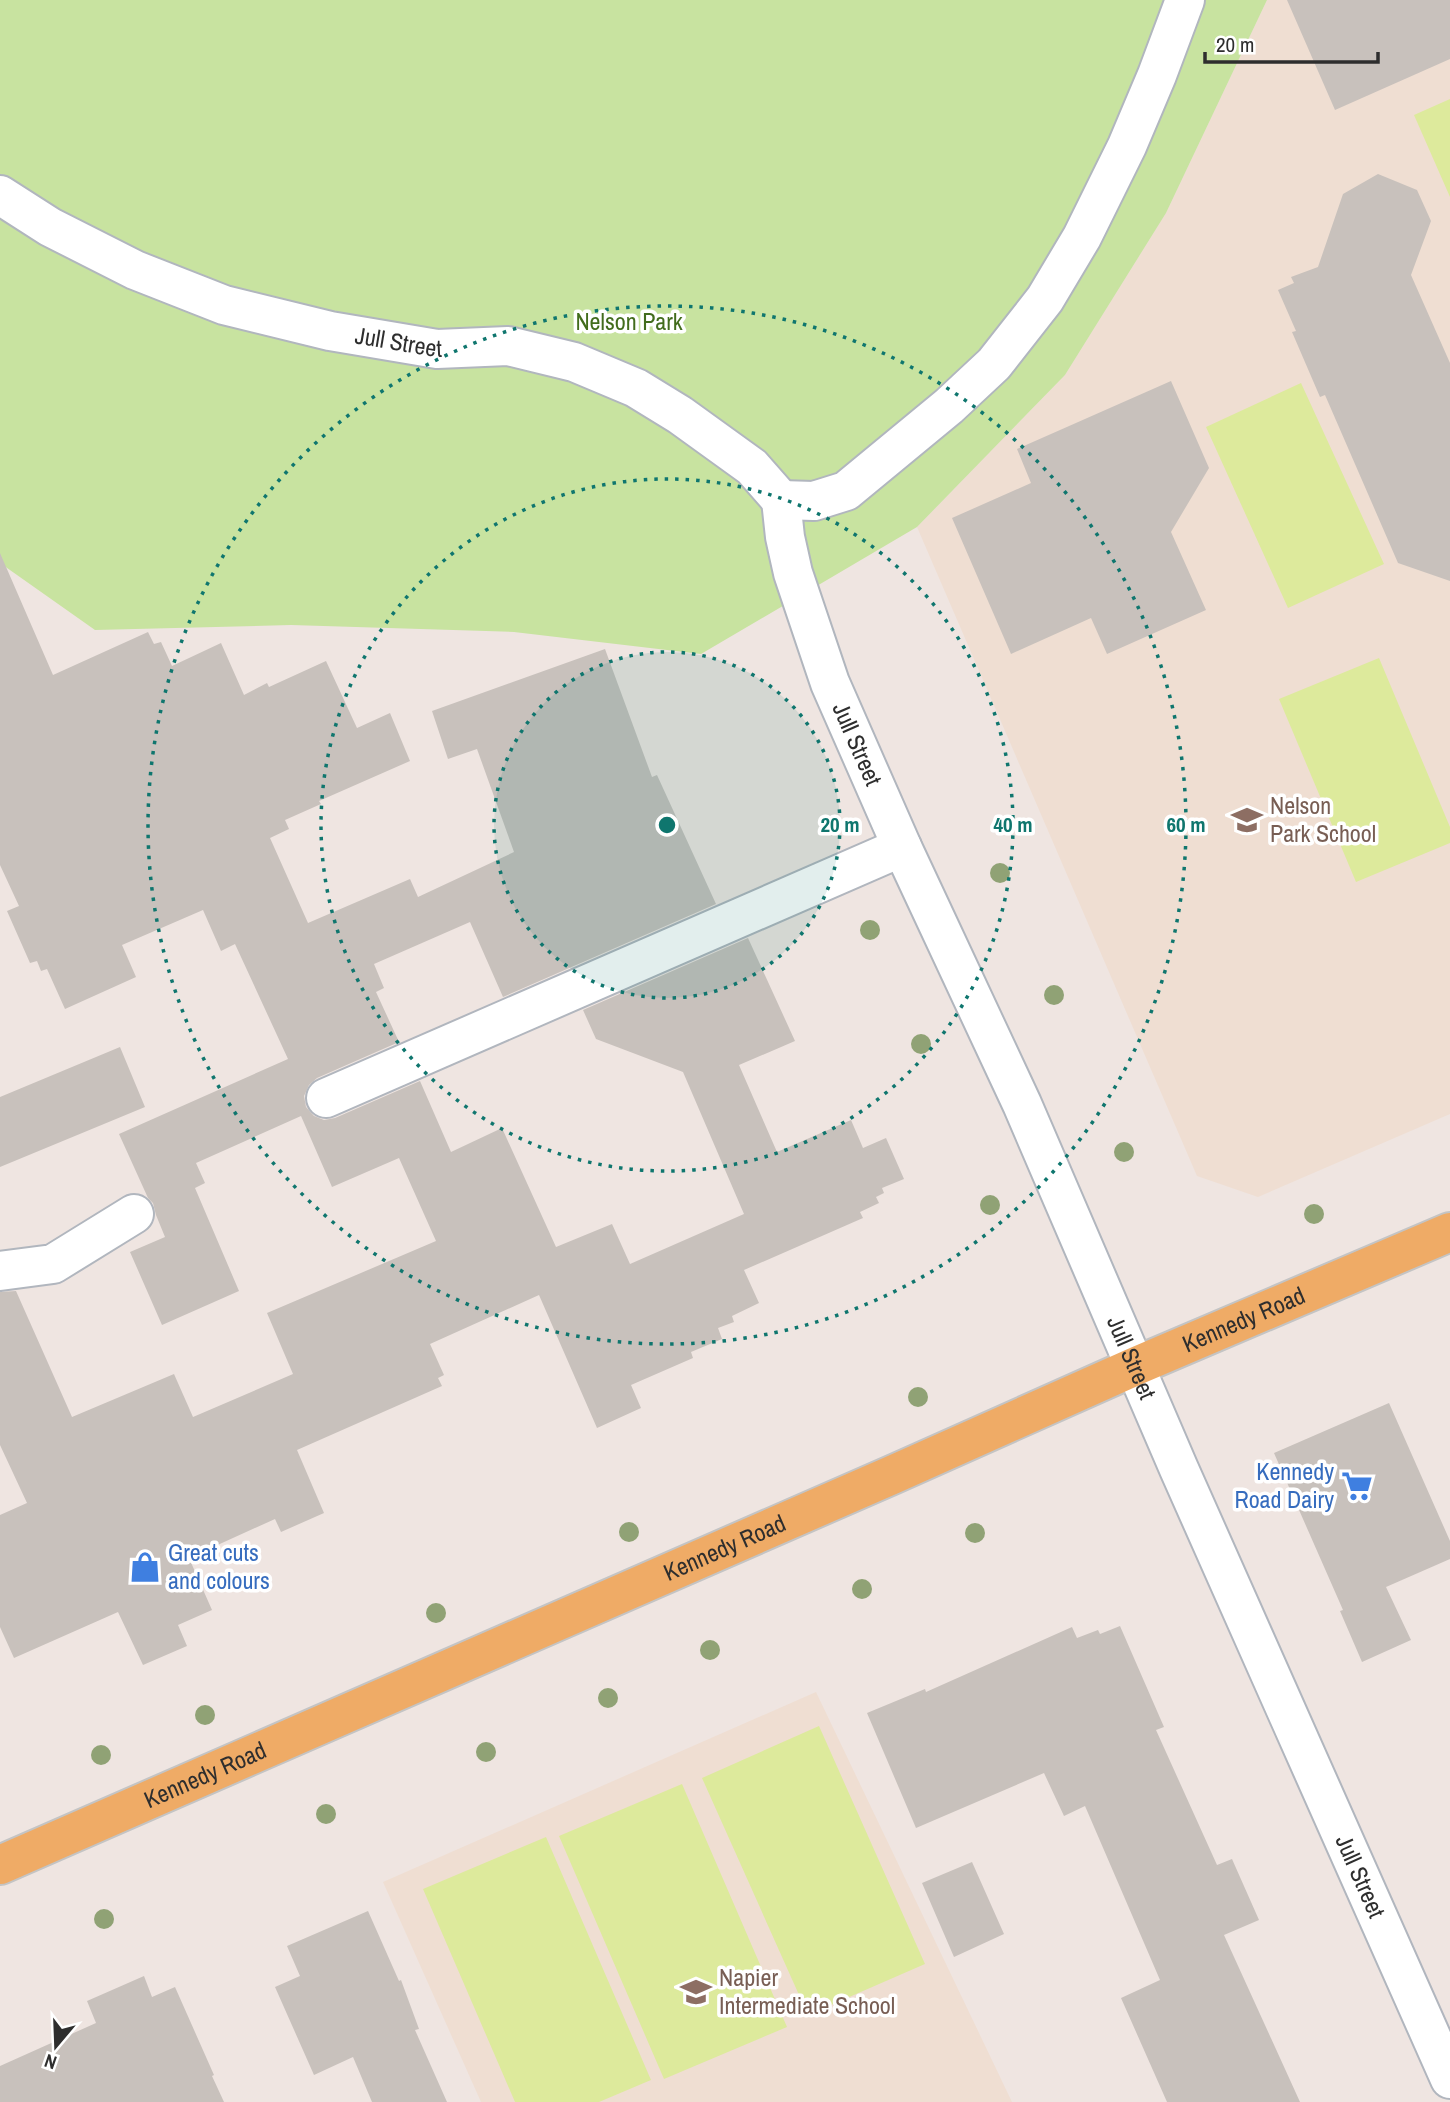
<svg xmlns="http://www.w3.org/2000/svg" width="1450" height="2102" viewBox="0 0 1450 2102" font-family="'Archivo Narrow',sans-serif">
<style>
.education{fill:#efded2}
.green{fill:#c8e3a0}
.pitch{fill:#ddea9c}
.building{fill:#c8c1bc}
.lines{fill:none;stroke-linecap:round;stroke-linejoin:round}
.minor-casing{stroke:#b1b6be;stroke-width:42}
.major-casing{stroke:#c4c4c4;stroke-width:42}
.minor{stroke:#fff;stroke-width:38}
.major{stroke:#efab66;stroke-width:38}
.tree{fill:#90a275}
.ring{fill:none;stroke:#0f766e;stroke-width:3.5;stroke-dasharray:3.5 7}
.labels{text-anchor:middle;stroke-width:7;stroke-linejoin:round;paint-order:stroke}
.park-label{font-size:24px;fill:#426c1d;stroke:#fff}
.street-label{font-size:24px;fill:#2e2e2e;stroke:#fff}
.education-label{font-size:24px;fill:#785e54;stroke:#fff;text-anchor:start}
.shop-label{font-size:24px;fill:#366cbe;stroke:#fff;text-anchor:end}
.centre{fill:#0f766e;stroke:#fff;stroke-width:3.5}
.ring-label{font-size:21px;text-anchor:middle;font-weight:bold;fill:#0f766e;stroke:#fff;stroke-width:7;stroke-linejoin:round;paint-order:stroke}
</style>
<rect width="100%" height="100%" fill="#efe5e1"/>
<path class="education" d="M1267,0H1450V1114L1258,1197L1197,1176L917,527L1065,375L1166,213Z
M816,1692L1012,2102H481L383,1882Z"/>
<path class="green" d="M0,0H1267L1166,213L1065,375L917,527L701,654L514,632L291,625L95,630L0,563Z"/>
<path class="pitch" d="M1450,99V197L1414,115Z
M1301,383L1384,564L1288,608L1206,427Z
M1379,658L1450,827V843L1356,882L1279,699Z
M819,1726L925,1964L808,2015L702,1778Z
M682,1784L787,2027L664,2079L559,1836Z
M546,1837L651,2080L599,2102H515L423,1889Z"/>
<path class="building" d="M1287,0H1450V59L1335,110Z
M1378,174L1417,190L1431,221L1411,275L1450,363V581L1398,563L1325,395L1320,397L1292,332L1296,331L1278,290L1294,283L1291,277L1318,267L1343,194Z
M1171,381L1209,468L1171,532L1206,610L1107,654L1091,618L1011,654L952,518L1031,483L1017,449Z
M0,553L53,675L148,632L154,644L161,642L172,666L221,643L244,695L267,683L269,687L326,661L357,728L390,713L410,761L319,801L321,804L285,820L289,829L270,838L308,923L410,879L418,897L514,852L477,749L448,759L432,711L605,649L652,777L657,775L716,904L503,997L470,922L374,964L384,988L376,992L399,1042L317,1078L309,1085L304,1096L306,1107L314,1116L324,1120L335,1118L420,1081L451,1152L502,1128L556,1247L612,1224L630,1264L744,1214L683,1072L596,1039L583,1010L748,938L795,1041L739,1065L777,1152L851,1120L863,1148L886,1138L904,1179L882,1188L884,1193L876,1197L879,1203L860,1212L863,1218L744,1270L759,1303L732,1316L734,1322L718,1328L722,1339L691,1352L693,1358L631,1385L641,1408L597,1428L539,1295L430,1344L444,1375L438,1378L442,1386L297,1450L324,1513L281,1532L275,1519L189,1558L212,1610L178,1625L187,1646L143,1665L118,1612L14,1658L0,1627V1515L27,1503L0,1445V1292L16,1291L72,1417L174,1374L193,1417L293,1374L267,1313L436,1241L399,1158L332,1187L301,1116L196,1163L205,1183L195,1188L239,1291L162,1325L130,1252L165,1237L156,1215L153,1203L148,1198L119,1134L288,1059L235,944L221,951L203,910L122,945L136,977L65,1009L47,969L41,971L37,961L30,963L7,911L19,906L0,865Z
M120,1047L145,1107L0,1167V1097Z
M1389,1403L1450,1541V1559L1386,1587L1411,1640L1362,1662L1340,1611L1343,1610L1274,1453Z
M1120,1626L1164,1727L1156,1730L1217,1865L1232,1859L1259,1920L1224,1935L1300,2102H1167L1121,1998L1160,1980L1085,1806L1064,1816L1044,1773L916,1828L867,1713L925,1689L926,1692L1072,1627L1077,1638L1098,1630L1100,1634Z
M972,1862L1004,1934L954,1957L922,1883Z
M368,1911L399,1981L401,1980L419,2029L415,2030L447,2102H372L353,2057L314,2075L275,1987L300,1976L287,1946Z
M144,1976L152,1997L175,1987L214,2075L212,2076L224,2102H0V2066L96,2023L87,2001Z"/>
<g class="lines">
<defs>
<g id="minor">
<path id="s1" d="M0,195L50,227L135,270L224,305L330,331L437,349L508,346L574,362L636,388L680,415L752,467L781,500"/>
<path id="s2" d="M781,500L785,537L793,573L830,683L902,847L1022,1104L1179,1469L1450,2079"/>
<path d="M781,500L814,501L846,491L949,406L994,364L1045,299L1082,237L1127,146L1157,75L1185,0"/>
<path d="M326,1098L902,847"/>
<path d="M0,1271L53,1264L134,1214"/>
</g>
<g id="major">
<path id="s3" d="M0,1865L892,1475L1136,1366L1450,1232"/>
</g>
</defs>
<use href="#minor" class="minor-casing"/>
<use href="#major" class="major-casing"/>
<use href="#minor" class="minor"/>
<use href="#major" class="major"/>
</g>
<g class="tree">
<circle cx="1000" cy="873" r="10"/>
<circle cx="870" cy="930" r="10"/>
<circle cx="1054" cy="995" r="10"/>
<circle cx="921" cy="1044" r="10"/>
<circle cx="1124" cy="1152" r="10"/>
<circle cx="990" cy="1205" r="10"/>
<circle cx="1314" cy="1214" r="10"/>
<circle cx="918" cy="1397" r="10"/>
<circle cx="629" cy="1532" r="10"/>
<circle cx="975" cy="1533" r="10"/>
<circle cx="862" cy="1589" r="10"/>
<circle cx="436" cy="1613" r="10"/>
<circle cx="710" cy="1650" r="10"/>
<circle cx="608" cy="1698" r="10"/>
<circle cx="205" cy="1715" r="10"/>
<circle cx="486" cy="1752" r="10"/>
<circle cx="101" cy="1755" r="10"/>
<circle cx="326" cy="1814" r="10"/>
<circle cx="104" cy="1919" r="10"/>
</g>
<circle cx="667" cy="825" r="173" fill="#0f766e" fill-opacity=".12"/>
<g class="ring">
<circle cx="667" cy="825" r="173"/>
<circle cx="667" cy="825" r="346"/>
<circle cx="667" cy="825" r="519"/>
</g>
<defs>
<symbol id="school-bare" viewBox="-9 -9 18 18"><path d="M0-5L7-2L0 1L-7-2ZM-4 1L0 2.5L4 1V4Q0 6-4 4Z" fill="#8d6e63" stroke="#fff" stroke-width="2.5" paint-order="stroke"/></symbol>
<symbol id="supermarket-bare" viewBox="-9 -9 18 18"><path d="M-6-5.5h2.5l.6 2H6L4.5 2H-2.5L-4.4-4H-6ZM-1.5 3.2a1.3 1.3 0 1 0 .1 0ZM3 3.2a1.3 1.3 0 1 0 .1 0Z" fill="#3f7fe0" stroke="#fff" stroke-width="2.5" paint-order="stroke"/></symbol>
<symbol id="shop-bare" viewBox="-9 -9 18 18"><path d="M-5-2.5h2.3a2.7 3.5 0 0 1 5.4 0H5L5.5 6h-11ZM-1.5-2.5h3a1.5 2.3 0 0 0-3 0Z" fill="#3f7fe0" stroke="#fff" stroke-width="2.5" paint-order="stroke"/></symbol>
</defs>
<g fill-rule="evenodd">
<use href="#school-bare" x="1225" y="798" width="44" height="44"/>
<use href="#supermarket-bare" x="1335" y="1464" width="44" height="44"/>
<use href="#shop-bare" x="123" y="1545" width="44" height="44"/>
<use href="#school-bare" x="674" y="1970" width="44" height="44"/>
</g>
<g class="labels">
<g class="park-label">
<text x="629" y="330">Nelson Park</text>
</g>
<g class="street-label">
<text dy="8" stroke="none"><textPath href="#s1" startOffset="429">Jull Street</textPath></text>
<text dy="8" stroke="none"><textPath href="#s2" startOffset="257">Jull Street</textPath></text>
<text dy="8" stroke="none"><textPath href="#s3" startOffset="1358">Kennedy Road</textPath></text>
<text dy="8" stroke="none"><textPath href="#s2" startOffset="929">Jull Street</textPath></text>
<text dy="8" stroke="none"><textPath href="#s3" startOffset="791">Kennedy Road</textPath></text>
<text dy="8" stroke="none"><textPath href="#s3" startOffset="224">Kennedy Road</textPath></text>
<text dy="8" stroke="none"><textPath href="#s2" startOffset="1496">Jull Street</textPath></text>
</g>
<g class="education-label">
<text x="1270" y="814">Nelson<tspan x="1270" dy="28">Park School</tspan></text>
<text x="719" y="1986">Napier<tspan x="719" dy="28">Intermediate School</tspan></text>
</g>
<g class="shop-label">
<text x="1334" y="1480">Kennedy<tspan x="1334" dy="28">Road Dairy</tspan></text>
<text x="168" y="1561" text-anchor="start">Great cuts<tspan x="168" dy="28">and colours</tspan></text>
</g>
</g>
<circle cx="667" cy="825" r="10" class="centre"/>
<g class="ring-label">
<text x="840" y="832">20 m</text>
<text x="1013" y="832">40 m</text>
<text x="1186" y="832">60 m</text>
</g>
<g transform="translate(56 2046) rotate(199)" stroke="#ffffff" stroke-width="5" paint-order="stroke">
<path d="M0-5L12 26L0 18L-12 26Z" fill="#2e2e2e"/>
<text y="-10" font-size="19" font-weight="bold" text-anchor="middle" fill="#2e2e2e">N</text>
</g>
<path d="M1205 52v10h173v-10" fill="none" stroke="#2e2e2e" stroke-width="3.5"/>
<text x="1216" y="52" font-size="21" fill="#2e2e2e" stroke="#ffffff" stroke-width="5" paint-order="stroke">20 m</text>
</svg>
